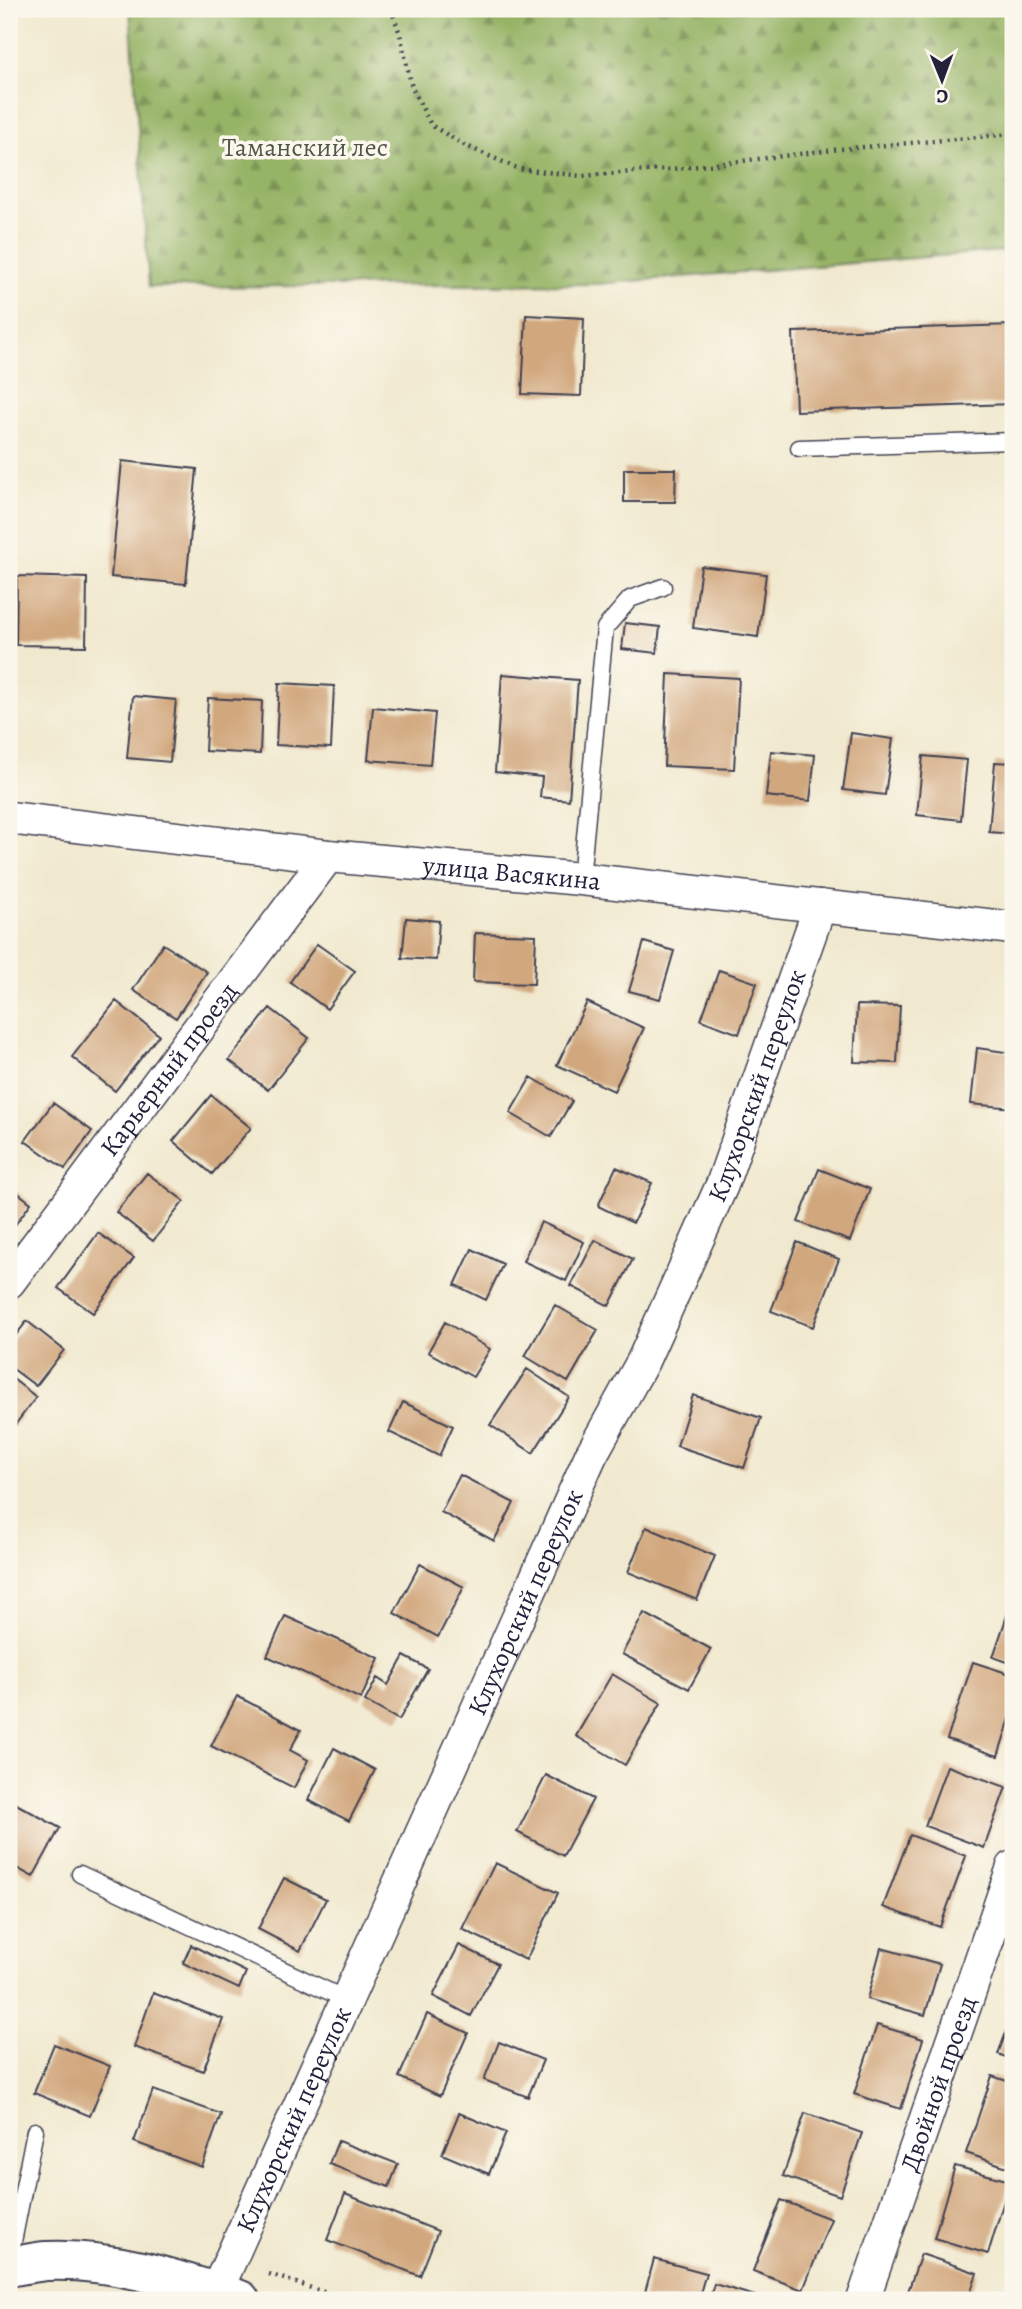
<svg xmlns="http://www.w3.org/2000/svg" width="1022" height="2309" viewBox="0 0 1022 2309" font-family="Alegreya,serif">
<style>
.forest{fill:url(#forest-firs);stroke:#5c6b50;stroke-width:2}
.building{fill:#d1a77e}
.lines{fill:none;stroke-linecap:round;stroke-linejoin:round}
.service-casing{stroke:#414051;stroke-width:19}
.minor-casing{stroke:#414051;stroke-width:35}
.tertiary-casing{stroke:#414051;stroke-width:42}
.path{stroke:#414051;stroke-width:4.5;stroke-dasharray:2 5;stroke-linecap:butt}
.service{stroke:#fff;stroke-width:16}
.minor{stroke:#fff;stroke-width:32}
.tertiary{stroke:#fff;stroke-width:38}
.labels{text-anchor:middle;stroke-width:7;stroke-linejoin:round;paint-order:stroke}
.park-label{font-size:26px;fill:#50574c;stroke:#fbf7ec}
.street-label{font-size:26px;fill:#22223b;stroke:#fbf7ec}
</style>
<defs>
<pattern id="forest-firs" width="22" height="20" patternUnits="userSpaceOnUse" patternTransform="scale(1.75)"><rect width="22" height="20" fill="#96b466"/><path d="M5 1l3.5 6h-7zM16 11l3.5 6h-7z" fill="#7a9255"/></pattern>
</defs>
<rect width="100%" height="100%" fill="#fbf7ec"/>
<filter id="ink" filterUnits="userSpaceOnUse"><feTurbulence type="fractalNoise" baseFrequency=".0143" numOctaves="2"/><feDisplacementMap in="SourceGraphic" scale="14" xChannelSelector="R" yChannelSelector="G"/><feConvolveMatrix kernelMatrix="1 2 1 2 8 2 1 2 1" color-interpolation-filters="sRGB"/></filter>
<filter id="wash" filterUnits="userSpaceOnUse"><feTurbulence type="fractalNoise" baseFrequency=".00686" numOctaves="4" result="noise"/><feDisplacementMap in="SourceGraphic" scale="28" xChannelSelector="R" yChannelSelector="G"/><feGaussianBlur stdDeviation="1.57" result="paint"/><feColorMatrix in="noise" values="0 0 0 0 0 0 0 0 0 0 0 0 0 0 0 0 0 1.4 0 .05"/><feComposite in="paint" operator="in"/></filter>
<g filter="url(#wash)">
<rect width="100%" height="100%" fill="#f1e9cf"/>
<path class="forest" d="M130,9H1013V250L596,284L149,287Z"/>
<g id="blocks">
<path class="building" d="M526,315L584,318L581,396L522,394Z
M1013,325V404L796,411L793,332Z
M122,461L197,469L186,584L111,577Z
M624,469H676L675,502H624Z
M701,566L766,574L758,637L693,628Z
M17,576L87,578L86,646L16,645Z
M625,623L660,627L657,653L622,649Z
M502,674L578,680L569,800L540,797L542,777L495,772Z
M668,674L739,678L734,769L664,766Z
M279,683L334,686L331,748L276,745Z
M133,696L176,700L170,762L127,758Z
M208,698L262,701L260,754L205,751Z
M373,707L435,713L430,765L368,760Z
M851,733L893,739L885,795L843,790Z
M771,751L815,755L810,801L766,796Z
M923,756L967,760L961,820L917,815Z
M995,762L1013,763V834L989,832Z
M406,918L439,921L436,960L402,958Z
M475,933L536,935L534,984L473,982Z
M644,942L674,951L660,999L629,991Z
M163,944L207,972L176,1018L133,990Z
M317,944L355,971L327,1009L290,982Z
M719,970L757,983L739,1034L701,1020Z
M116,1001L159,1035L115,1091L72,1057Z
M587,1002L644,1028L614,1091L557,1065Z
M857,1005L900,1006L897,1063L854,1062Z
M270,1008L309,1038L268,1090L229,1060Z
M977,1048L1013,1053V1108L971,1104Z
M531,1077L572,1101L551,1137L510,1113Z
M211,1095L251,1128L212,1174L173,1141Z
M53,1103L92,1131L65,1169L25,1141Z
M616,1167L652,1183L633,1223L598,1206Z
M819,1169L870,1189L850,1241L798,1222Z
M147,1173L184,1201L153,1241L116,1212Z
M9,1186L31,1203L9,1233Z
M541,1222L584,1242L566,1281L523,1261Z
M98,1233L134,1258L93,1313L58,1288Z
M595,1240L633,1259L609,1306L571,1286Z
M797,1242L839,1259L813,1327L771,1311Z
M472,1249L503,1264L486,1300L455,1285Z
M555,1305L598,1330L568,1382L525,1356Z
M27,1321L64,1350L36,1386L9,1366V1344Z
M445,1322L490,1349L473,1377L428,1352Z
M527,1369L569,1397L533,1453L490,1425Z
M9,1376L36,1397L9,1433Z
M693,1395L761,1418L744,1468L677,1446Z
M403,1402L453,1426L439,1456L389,1432Z
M460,1475L514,1503L494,1541L441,1512Z
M646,1527L715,1556L697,1600L628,1572Z
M420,1564L464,1587L438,1637L394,1613Z
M1013,1598V1664L993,1657Z
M644,1613L711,1649L689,1689L622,1654Z
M285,1616L379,1658L361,1699L267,1656Z
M404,1656L428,1669L399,1720L365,1701L377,1678L388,1685Z
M973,1662L1013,1675V1709L998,1756L947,1739Z
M612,1674L661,1703L625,1765L576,1736Z
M237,1696L301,1730L290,1750L308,1760L294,1788L211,1746Z
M334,1748L375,1770L349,1821L308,1800Z
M947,1766L1006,1787L984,1848L925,1826Z
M546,1775L593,1799L563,1856L517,1832Z
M9,1800L60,1828L33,1877L9,1864Z
M910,1835L966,1856L940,1927L883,1907Z
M495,1863L558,1893L526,1960L462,1929Z
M284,1878L326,1899L300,1951L258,1929Z
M191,1945L246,1972L239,1989L183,1963Z
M459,1945L498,1964L471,2016L433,1996Z
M881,1948L940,1964L925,2015L867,1999Z
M153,1993L223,2019L203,2071L134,2047Z
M427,2014L468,2033L440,2096L399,2077Z
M1013,2014V2060L998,2054Z
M877,2025L923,2039L901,2109L854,2094Z
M499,2042L543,2060L528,2097L484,2080Z
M54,2044L110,2066L90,2116L34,2093Z
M992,2076L1013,2083V2169L966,2153Z
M153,2090L221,2114L202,2167L134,2142Z
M459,2113L506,2133L489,2174L442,2154Z
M805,2113L862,2133L840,2196L783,2176Z
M338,2141L398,2164L389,2187L329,2164Z
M955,2166L1010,2181L988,2254L934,2238Z
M345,2194L438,2231L420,2276L327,2240Z
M781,2200L831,2219L803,2290L753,2271Z
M921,2254L977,2273L968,2300H905Z
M654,2259L706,2273L698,2300H643Z
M714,2284L769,2300H709Z"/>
</g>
</g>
<g filter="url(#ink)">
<use href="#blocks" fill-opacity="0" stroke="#414051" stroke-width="2"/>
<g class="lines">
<defs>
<path id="service" d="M799,448L1013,441
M581,879L605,628L630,599L663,587
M80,1874L347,2000
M9,2262L35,2131"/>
<g id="minor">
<path id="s1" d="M9,818L328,856L581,879L1013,928"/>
<path id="s2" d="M9,1282L328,856"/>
<path id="s3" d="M216,2292L591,1455L643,1361L722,1185L820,906"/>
<path id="s4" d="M863,2300L1013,1867"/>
</g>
<path id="tertiary" d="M9,2267C21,2265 34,2262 46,2261C113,2258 178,2280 240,2300"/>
</defs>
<use href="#service" class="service-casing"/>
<use href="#minor" class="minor-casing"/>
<use href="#tertiary" class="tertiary-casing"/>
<path class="path" d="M391,9L400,34L412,88L431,125L464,145L519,169L582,176L683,168L841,149L1013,134
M269,2274L348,2300"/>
<use href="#service" class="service"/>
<use href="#minor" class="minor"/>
<use href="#tertiary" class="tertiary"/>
</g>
</g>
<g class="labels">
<g class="park-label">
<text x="305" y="156">Таманский лес</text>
</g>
<g class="street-label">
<text dy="9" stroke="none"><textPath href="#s1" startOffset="506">улица Васякина</textPath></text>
<text dy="9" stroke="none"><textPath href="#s2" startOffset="266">Карьерный проезд</textPath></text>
<text dy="9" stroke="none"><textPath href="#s3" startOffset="1323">Клухорский переулок</textPath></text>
<text dy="9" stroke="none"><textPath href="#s3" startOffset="756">Клухорский переулок</textPath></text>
<text dy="9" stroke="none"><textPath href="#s4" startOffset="229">Двойной проезд</textPath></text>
<text dy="9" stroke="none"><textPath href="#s3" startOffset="189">Клухорский переулок</textPath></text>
</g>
</g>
<rect width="1022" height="2309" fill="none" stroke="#fbf7ec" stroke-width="35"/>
<g transform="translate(942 80) rotate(179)" stroke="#fbf7ec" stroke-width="5" paint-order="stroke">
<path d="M0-5L12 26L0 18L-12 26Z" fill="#22223b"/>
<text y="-10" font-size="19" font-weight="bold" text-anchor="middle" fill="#22223b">С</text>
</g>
</svg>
